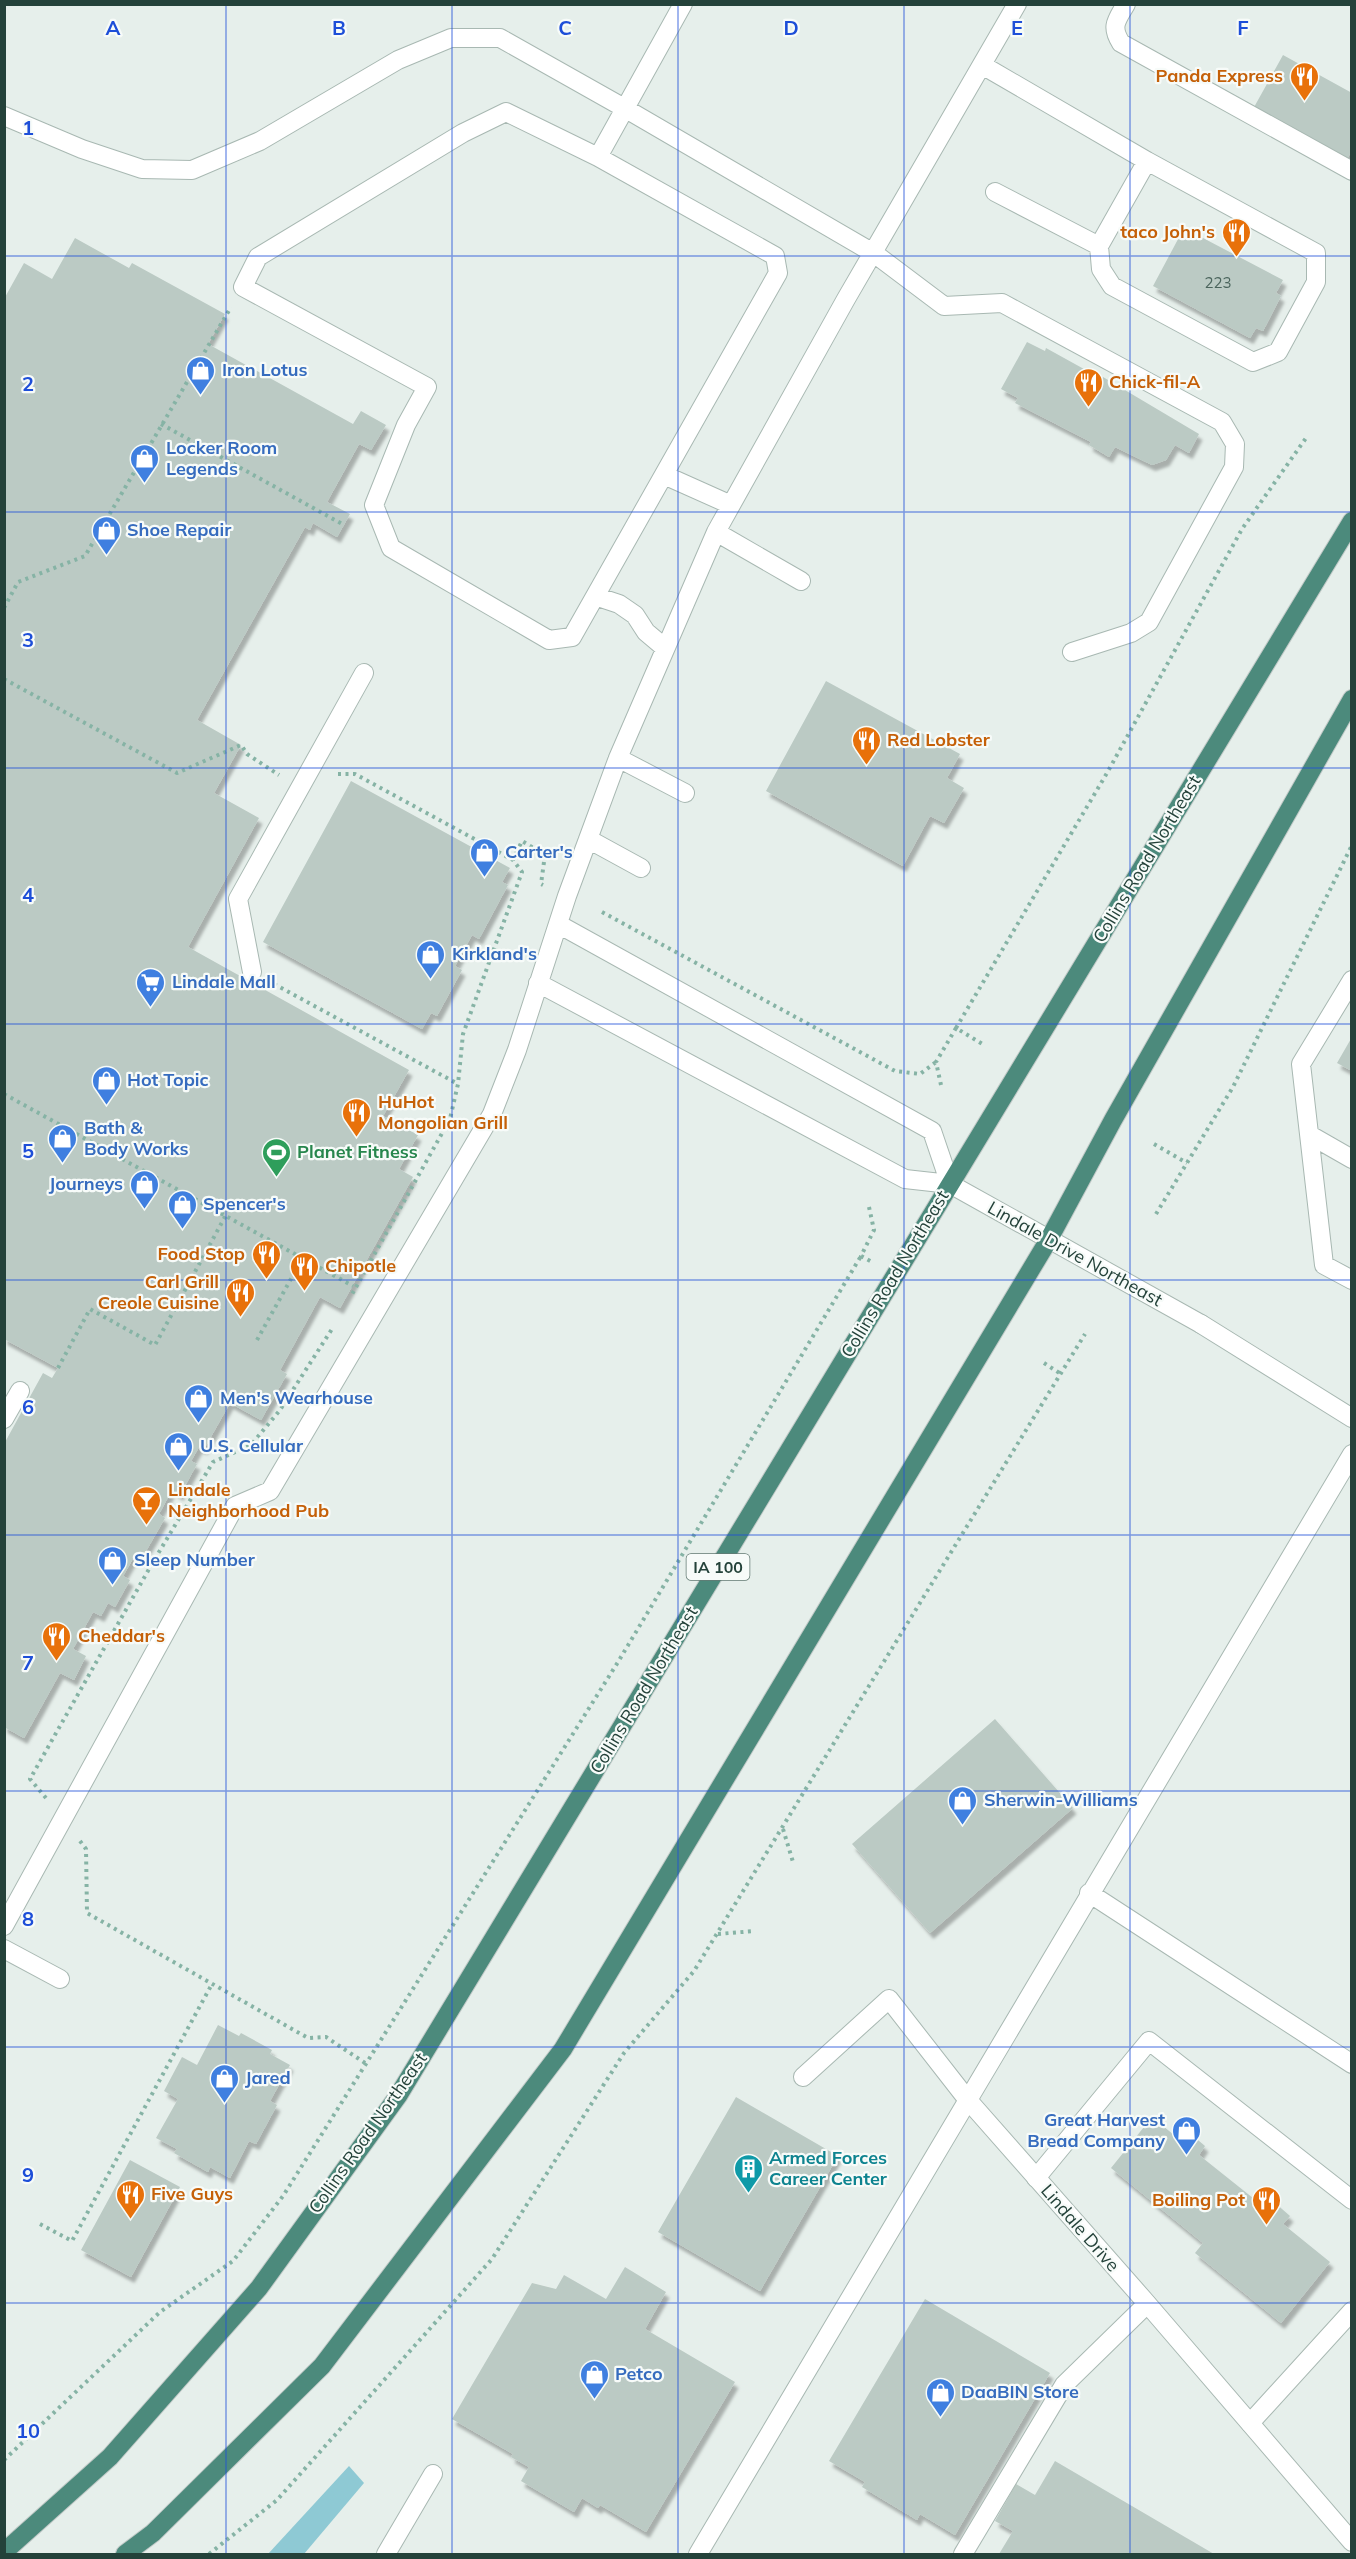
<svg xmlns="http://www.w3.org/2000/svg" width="1356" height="2559" viewBox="0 0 1356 2559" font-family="Mulish,sans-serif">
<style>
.water{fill:#8ec9d4}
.building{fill:#bbcac4;filter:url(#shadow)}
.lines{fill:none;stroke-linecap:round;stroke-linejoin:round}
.service-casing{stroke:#a8b8b2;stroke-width:20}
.minor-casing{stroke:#a8b8b2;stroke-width:20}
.trunk-casing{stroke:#c2cac8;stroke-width:20}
.path{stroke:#86b3a5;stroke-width:4;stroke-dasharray:3 4.5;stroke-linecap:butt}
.service{stroke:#fff;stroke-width:18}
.minor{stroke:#fff;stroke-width:18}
.trunk{stroke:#4c8a7c;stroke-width:18}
.grid{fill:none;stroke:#1d4ed8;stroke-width:1.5;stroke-opacity:0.55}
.labels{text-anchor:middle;stroke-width:4.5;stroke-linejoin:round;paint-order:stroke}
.number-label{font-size:15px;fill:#4a645c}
.shield{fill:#f7fbf9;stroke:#637a73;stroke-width:1.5}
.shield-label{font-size:16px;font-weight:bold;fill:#24423a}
.food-label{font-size:18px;font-weight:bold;fill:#c56008;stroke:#f7fbf9;text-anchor:start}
.shop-label{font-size:18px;font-weight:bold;fill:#366cbe;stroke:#f7fbf9;text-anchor:start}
.street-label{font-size:18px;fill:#24423a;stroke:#f7fbf9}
.leisure-label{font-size:18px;font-weight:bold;fill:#27864d;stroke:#f7fbf9;text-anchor:start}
.culture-label{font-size:18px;font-weight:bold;fill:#0d838f;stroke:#f7fbf9;text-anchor:start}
.grid-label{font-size:20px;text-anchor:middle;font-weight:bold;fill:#1d4ed8;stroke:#f7fbf9;stroke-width:4.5;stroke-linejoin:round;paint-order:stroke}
</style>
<defs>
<filter id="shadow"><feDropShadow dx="3.5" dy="6" stdDeviation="1.5" flood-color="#0004"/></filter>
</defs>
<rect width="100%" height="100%" fill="#e6efeb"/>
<path class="water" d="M349,2466L364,2483L304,2554H268Z"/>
<path class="building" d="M1283,55L1352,93V150L1346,161L1253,109Z
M1184,228L1283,280L1276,293L1281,296L1263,331L1256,328L1250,338L1153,286Z
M75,238L129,268L132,263L225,314L208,344L353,424L361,411L386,425L371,450L359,444L327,502L350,514L337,537L313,523L310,530L305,527L197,720L241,745L214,793L259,818L188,947L409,1070L383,1116L418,1135L399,1169L413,1177L340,1308L320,1297L280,1370L287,1374L261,1420L230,1403L204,1449L199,1447L191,1461L197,1464L180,1495L172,1490L159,1514L165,1518L142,1558L135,1555L123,1576L130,1580L115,1607L108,1603L101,1616L93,1612L73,1649L86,1656L74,1680L60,1673L24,1738L4,1727V1444L43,1373L52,1378L58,1368L4,1339V299L24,263L52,279Z
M1027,342L1045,351L1046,348L1102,379L1103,377L1199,434L1189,453L1175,445L1166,460L1152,465L1115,447L1109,457L1089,445L1091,442L1015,403L1018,398L1001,389Z
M826,681L960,754L947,778L964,788L944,823L930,816L903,866L766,791Z
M351,781L510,868L502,882L508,885L479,939L472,935L455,966L462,970L437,1016L431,1013L422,1029L263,942Z
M1352,1037V1071L1337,1063Z
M995,1719L1073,1808L930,1933L852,1844Z
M218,2025L239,2036L241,2033L272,2050L270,2054L290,2065L270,2101L277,2105L256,2144L249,2141L230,2178L210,2167L208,2172L174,2153L177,2149L156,2138L178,2099L164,2091L182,2057L197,2065Z
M736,2097L838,2156L760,2291L658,2232Z
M1152,2117L1185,2144L1192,2135L1205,2146L1199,2155L1268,2210L1274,2202L1290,2216L1283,2224L1330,2262L1281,2323L1195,2253L1203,2243L1111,2168Z
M130,2160L180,2187L131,2277L81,2250Z
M625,2267L666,2292L645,2329L735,2382L646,2532L600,2505L598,2508L582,2498L574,2512L521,2481L529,2467L511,2457L513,2454L452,2419L532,2283L556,2289L564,2275L606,2299Z
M925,2299L1050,2373L955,2535L920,2514L917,2520L862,2487L865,2482L829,2461Z
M1055,2461L1214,2554H999L1013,2531L995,2521L1016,2484L1035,2495Z"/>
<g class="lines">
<defs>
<path id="service" d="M1126,4C1117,20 1110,26 1121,43L1352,171
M982,65L1147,161L1316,253V282L1278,352L1253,362L1112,286L1101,269L1099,246L1147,161
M4,116L82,149L142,169L192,170L260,141L398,60L451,38H500L626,109L875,254L944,306L1002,303L1222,422L1235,444L1234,467L1149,622L1131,633L1072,652
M598,157L775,256L778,273L572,637L549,640L391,548L374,505L406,425L427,387L243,287L258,257L463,133L506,112L598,157L683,4
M995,192L1099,246
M664,475L731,505
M716,532L801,581
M595,596L619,604L635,615L646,632L665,648
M618,758L685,793
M588,839L641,868
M252,972L238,899L364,673
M1352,980L1301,1064L1324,1265L1352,1280
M538,983L905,1179L950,1184L932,1131L558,924
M1310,1135L1352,1159
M1201,1324L1352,1418
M4,1419L20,1391
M1089,1893L1352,2064
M4,1926L235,1506L270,1491L492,1114L517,1050L567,896L618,758L716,532L846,299L1017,4
M4,1949L60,1979
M1036,2178L1149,2041L1352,2200
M1250,2423L1352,2311
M386,2554L433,2474
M698,2554L1352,1454
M963,2554L1064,2385L1147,2304"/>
<path id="minor" d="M950,1184L1201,1324
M803,2077L889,1999L967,2099L1144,2300L1352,2542"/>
<path id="trunk" d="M4,2552L110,2457L259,2288L398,2096L1352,521
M125,2554L153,2533L322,2366L563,2049L1048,1241L1113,1120L1352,699"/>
</defs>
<use href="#service" class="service-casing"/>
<use href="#minor" class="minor-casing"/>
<use href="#trunk" class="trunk-casing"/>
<path class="path" d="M161,424L344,525
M4,608L18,582L85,556L231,307
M4,679L177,773L241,745L247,754L279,775
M338,774H355L513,860L522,872L463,1034L458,1084L450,1119L351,1296
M513,860L522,841L537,850L544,862L541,884L543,885
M602,912L895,1071L920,1074L936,1062
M274,984L458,1084
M956,1028L1107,773L1242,529L1306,438
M941,1085L936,1062L956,1028L984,1045
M4,1094L353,1286
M1154,1144L1187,1163
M869,1207L874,1230L861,1256L874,1263
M1156,1214L1233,1087L1352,845
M257,1340L302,1259
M1044,1363L1061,1374
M58,1368L90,1309L155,1345L226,1215
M46,1798L30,1779L153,1562L213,1462L251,1445L280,1410L332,1329
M783,1829L793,1862
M80,1841L86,1849L87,1913L308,2038L326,2037L365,2063
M718,1934L754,1931
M40,2224L72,2241L212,1984
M4,2460L160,2312L233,2261L283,2196L618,1662L861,1256
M209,2554L277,2500L492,2259L624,2053L694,1971L1085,1334"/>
<use href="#service" class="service"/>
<use href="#minor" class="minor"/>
<use href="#trunk" class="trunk"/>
</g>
<path class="grid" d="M226,4V2554M452,4V2554M678,4V2554M904,4V2554M1130,4V2554M4,256H1352M4,512H1352M4,768H1352M4,1024H1352M4,1280H1352M4,1535H1352M4,1791H1352M4,2047H1352M4,2303H1352"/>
<defs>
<symbol id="restaurant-pin" viewBox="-11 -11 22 30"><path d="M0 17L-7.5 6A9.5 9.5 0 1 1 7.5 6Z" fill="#e8710a" stroke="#f7fbf9"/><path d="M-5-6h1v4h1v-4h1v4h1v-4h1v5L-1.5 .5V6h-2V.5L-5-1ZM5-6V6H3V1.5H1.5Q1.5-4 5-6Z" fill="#fff"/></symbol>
<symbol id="shop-pin" viewBox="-11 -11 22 30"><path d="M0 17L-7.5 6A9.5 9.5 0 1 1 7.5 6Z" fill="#3f7fe0" stroke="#f7fbf9"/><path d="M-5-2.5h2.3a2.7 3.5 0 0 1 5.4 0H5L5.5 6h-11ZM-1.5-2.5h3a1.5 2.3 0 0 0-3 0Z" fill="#fff"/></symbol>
<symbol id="supermarket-pin" viewBox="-11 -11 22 30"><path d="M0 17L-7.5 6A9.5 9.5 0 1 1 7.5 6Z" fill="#3f7fe0" stroke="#f7fbf9"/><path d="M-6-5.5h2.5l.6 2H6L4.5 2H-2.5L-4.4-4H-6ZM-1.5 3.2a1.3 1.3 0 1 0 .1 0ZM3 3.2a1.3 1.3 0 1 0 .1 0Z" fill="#fff"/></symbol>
<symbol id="stadium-pin" viewBox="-11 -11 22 30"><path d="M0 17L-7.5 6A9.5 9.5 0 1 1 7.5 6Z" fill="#2e9e5b" stroke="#f7fbf9"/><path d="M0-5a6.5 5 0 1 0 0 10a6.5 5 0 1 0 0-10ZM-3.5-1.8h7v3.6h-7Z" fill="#fff"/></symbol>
<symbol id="bar-pin" viewBox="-11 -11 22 30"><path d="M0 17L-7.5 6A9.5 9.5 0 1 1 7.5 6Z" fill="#e8710a" stroke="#f7fbf9"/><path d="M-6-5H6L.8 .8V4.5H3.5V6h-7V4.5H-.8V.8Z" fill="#fff"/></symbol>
<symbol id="building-pin" viewBox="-11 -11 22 30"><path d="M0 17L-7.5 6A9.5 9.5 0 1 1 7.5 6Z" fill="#0f9aa8" stroke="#f7fbf9"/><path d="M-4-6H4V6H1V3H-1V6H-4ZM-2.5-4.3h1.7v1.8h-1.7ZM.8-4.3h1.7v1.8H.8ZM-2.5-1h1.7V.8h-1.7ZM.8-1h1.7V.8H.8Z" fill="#fff"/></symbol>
</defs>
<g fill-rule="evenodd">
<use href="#restaurant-pin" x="1288" y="60" width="33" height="45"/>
<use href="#restaurant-pin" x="1220" y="216" width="33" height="45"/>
<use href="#shop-pin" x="184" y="354" width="33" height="45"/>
<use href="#restaurant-pin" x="1072" y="366" width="33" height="45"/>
<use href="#shop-pin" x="128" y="442" width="33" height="45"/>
<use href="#shop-pin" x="90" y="514" width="33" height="45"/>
<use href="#restaurant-pin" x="850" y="724" width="33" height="45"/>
<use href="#shop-pin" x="468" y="836" width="33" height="45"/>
<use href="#shop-pin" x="414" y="938" width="33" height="45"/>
<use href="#supermarket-pin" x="134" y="966" width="33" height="45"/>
<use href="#shop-pin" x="90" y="1064" width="33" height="45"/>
<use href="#restaurant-pin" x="340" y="1096" width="33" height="45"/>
<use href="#shop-pin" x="46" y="1122" width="33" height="45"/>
<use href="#stadium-pin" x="260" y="1136" width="33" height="45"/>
<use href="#shop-pin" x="128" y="1168" width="33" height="45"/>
<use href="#shop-pin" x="166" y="1188" width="33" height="45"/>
<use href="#restaurant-pin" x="250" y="1238" width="33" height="45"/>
<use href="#restaurant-pin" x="288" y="1250" width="33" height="45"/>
<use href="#restaurant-pin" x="224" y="1276" width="33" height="45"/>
<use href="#shop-pin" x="182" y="1382" width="33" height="45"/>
<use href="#shop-pin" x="162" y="1430" width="33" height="45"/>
<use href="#bar-pin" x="130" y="1484" width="33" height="45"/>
<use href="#shop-pin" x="96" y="1544" width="33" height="45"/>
<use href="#restaurant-pin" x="40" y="1620" width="33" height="45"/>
<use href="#shop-pin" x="946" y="1784" width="33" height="45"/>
<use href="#shop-pin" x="208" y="2062" width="33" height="45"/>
<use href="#shop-pin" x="1170" y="2114" width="33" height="45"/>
<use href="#building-pin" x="732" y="2152" width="33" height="45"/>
<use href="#restaurant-pin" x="114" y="2178" width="33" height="45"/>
<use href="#restaurant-pin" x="1250" y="2184" width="33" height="45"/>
<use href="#shop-pin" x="578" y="2358" width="33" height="45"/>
<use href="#shop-pin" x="924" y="2376" width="33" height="45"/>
</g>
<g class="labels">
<g class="number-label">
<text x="1218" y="288">223</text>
</g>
<rect class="shield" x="686.5" y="1554" width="63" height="26" rx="4.5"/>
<g class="shield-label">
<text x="718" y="1573">IA 100</text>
</g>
<g class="food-label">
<text x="1283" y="82" text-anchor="end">Panda Express</text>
<text x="1215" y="238" text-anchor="end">taco John's</text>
<text x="1109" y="388">Chick-fil-A</text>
<text x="887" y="746">Red Lobster</text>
<text x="378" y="1108">HuHot<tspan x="378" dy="21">Mongolian Grill</tspan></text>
<text x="245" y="1260" text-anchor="end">Food Stop</text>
<text x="325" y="1272">Chipotle</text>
<text x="219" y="1288" text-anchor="end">Carl Grill<tspan x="219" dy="21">Creole Cuisine</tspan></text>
<text x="168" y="1496">Lindale<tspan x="168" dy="21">Neighborhood Pub</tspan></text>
<text x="78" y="1642">Cheddar's</text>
<text x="151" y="2200">Five Guys</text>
<text x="1245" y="2206" text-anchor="end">Boiling Pot</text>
</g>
<g class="shop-label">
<text x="222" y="376">Iron Lotus</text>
<text x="166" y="454">Locker Room<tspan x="166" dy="21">Legends</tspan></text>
<text x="127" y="536">Shoe Repair</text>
<text x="505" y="858">Carter's</text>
<text x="452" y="960">Kirkland's</text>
<text x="172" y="988">Lindale Mall</text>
<text x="127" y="1086">Hot Topic</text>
<text x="84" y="1134">Bath &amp;<tspan x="84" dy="21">Body Works</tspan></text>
<text x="123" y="1190" text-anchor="end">Journeys</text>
<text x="203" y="1210">Spencer's</text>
<text x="220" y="1404">Men's Wearhouse</text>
<text x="200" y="1452">U.S. Cellular</text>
<text x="134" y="1566">Sleep Number</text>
<text x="984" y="1806">Sherwin-Williams</text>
<text x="245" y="2084">Jared</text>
<text x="1165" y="2126" text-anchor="end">Great Harvest<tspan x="1165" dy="21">Bread Company</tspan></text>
<text x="615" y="2380">Petco</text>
<text x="961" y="2398">DaaBIN Store</text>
</g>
<g class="street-label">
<text transform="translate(1147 859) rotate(-59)" y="6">Collins Road Northeast</text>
<text transform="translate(1075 1254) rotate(29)" y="6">Lindale Drive Northeast</text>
<text transform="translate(895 1274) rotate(-59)" y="6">Collins Road Northeast</text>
<text transform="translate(644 1690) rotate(-59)" y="6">Collins Road Northeast</text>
<text transform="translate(368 2133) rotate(-55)" y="6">Collins Road Northeast</text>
<text transform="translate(1080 2228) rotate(49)" y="6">Lindale Drive</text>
</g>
<g class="leisure-label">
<text x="297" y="1158">Planet Fitness</text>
</g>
<g class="culture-label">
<text x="769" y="2164">Armed Forces<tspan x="769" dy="21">Career Center</tspan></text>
</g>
</g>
<g class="grid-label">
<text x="113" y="35">A</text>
<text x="339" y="35">B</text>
<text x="565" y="35">C</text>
<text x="791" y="35">D</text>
<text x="1017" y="35">E</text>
<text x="1243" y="35">F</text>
<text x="28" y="135">1</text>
<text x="28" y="391">2</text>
<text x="28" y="647">3</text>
<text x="28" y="902">4</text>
<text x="28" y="1158">5</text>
<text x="28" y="1414">6</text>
<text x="28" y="1670">7</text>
<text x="28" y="1926">8</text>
<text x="28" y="2182">9</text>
<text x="28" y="2438">10</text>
</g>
<rect width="1356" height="2559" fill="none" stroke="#24423a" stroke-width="12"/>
</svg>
